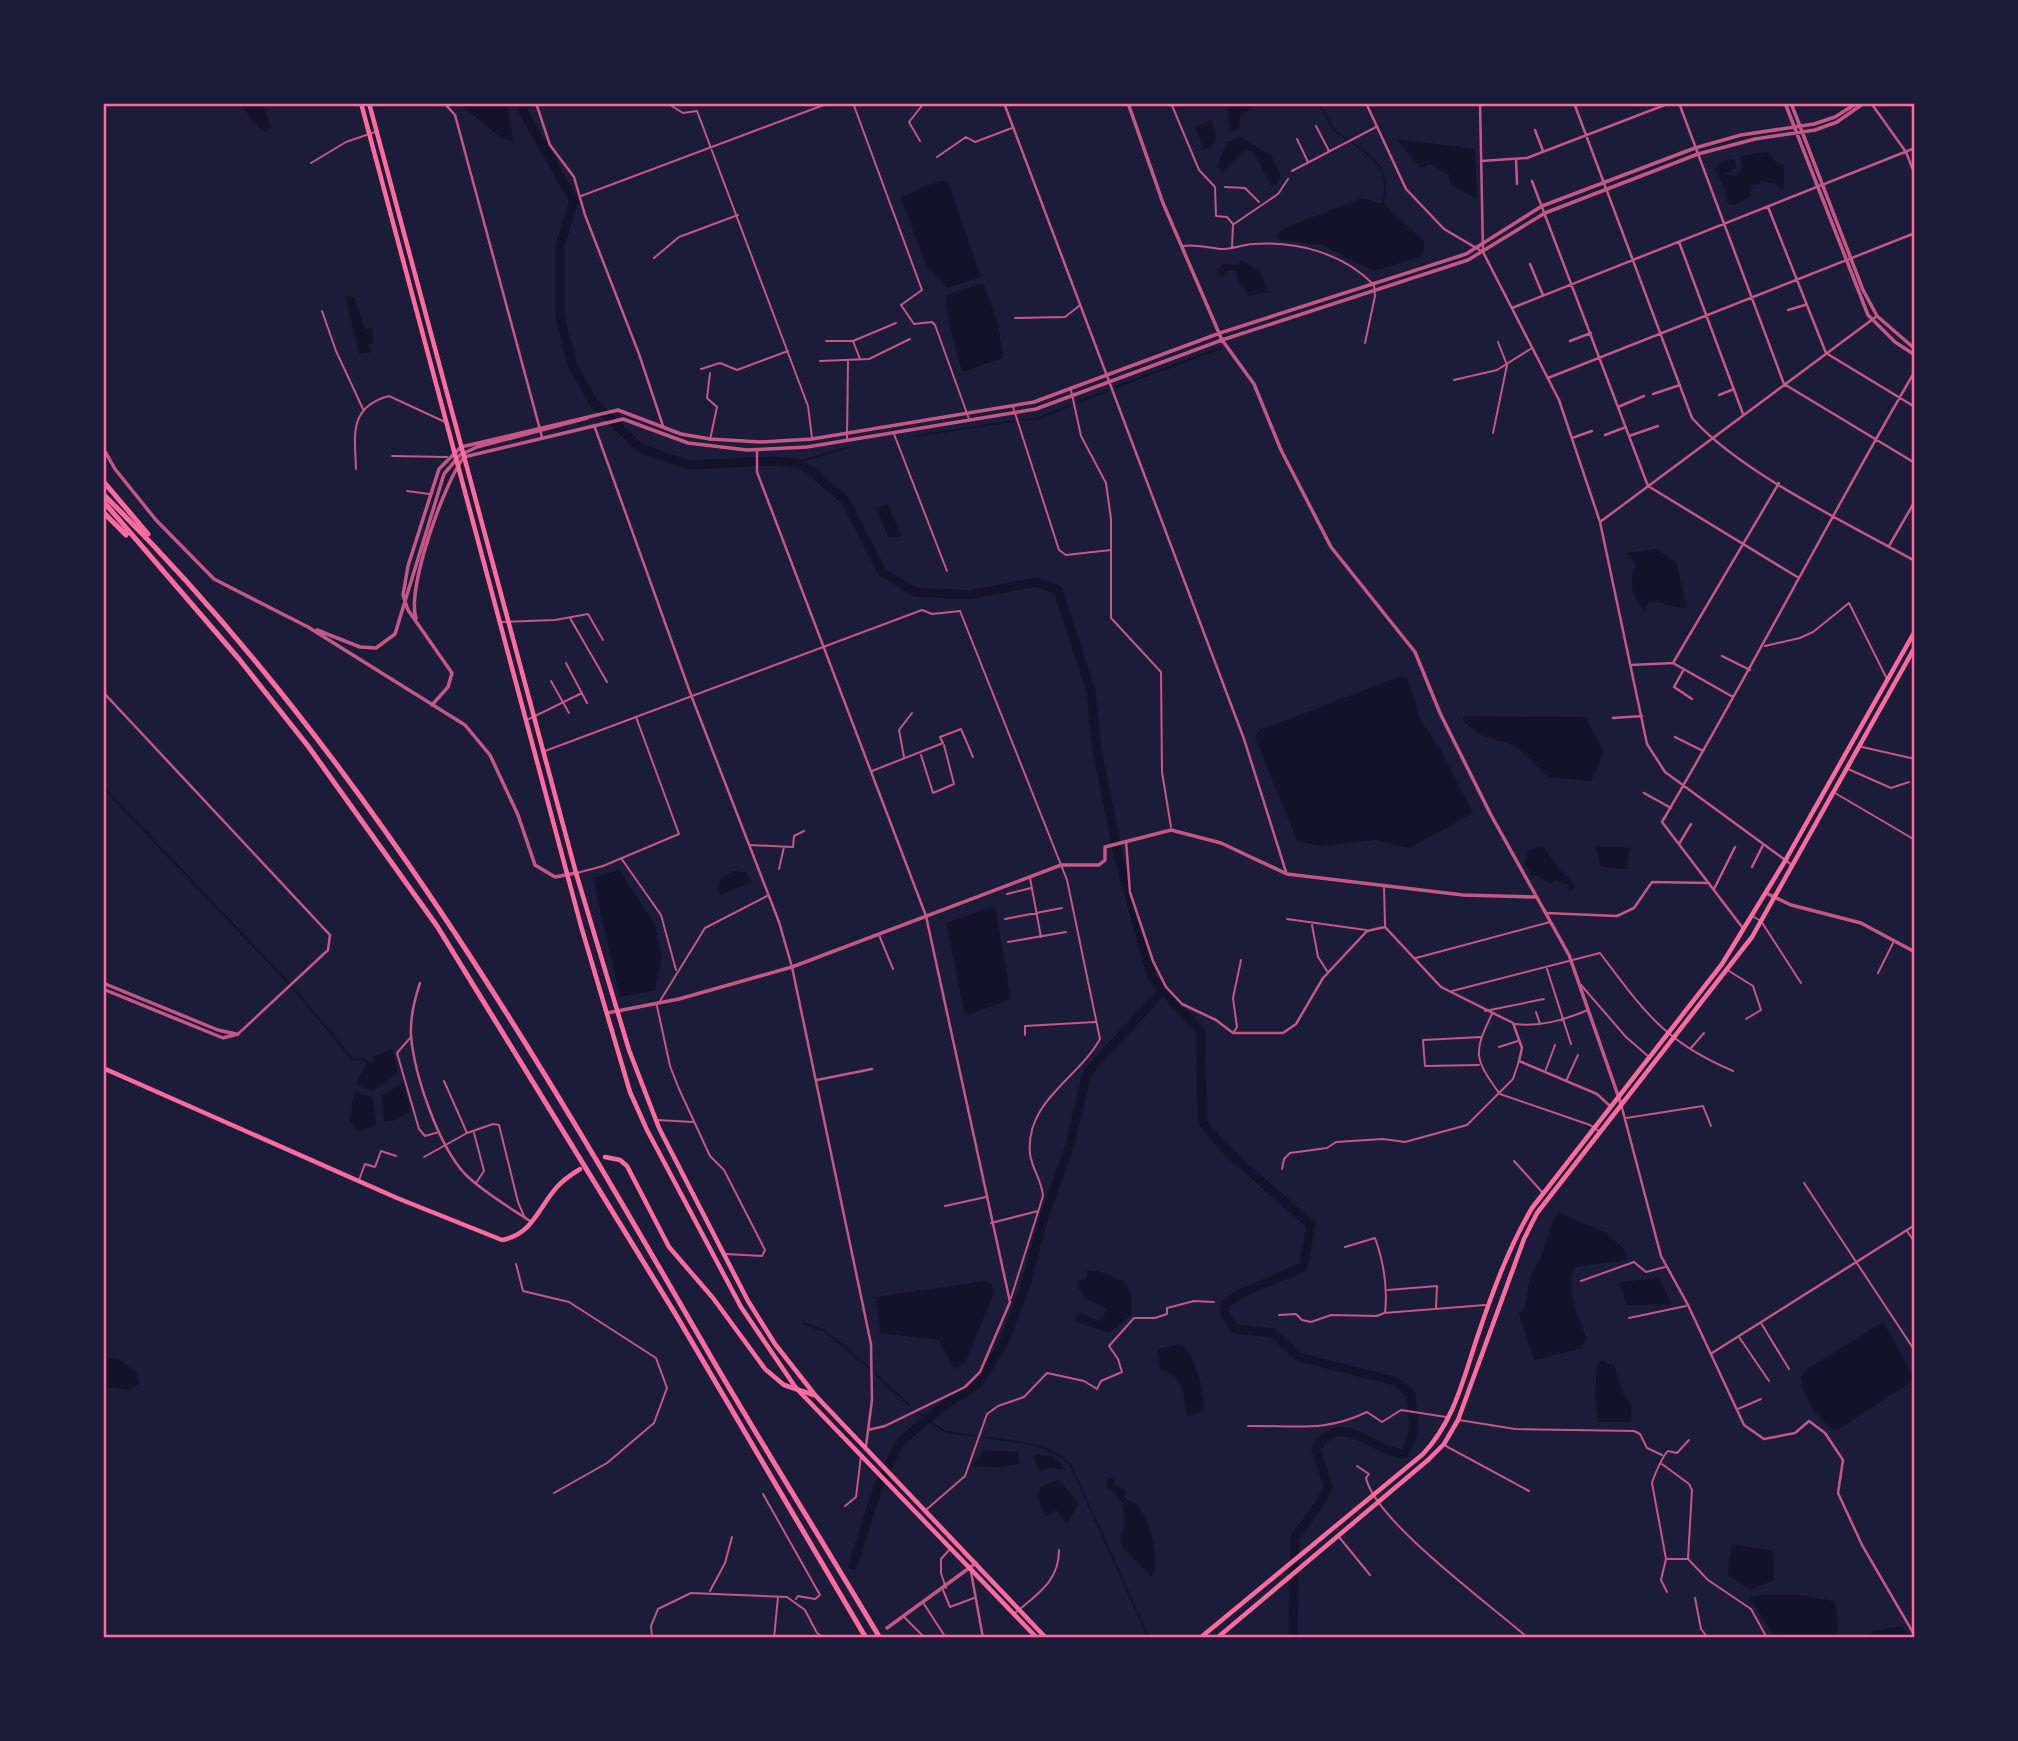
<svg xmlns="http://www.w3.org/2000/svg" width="2018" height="1741" viewBox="0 0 2018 1741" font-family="Arial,sans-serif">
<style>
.water{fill:#12122b}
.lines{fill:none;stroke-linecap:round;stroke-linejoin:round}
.stream{stroke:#12122b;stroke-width:2}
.river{stroke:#12122b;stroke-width:9}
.service{stroke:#c65784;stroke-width:2}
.minor{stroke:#c65784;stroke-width:2.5}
.tertiary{stroke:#c65784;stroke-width:3.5}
.secondary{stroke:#ff6b9d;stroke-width:4.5}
.primary{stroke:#ff6b9d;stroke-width:4.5}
.motorway{stroke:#ff6b9d;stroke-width:5}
.neatline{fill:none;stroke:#ff6b9d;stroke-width:2.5}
</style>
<rect width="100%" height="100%" fill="#1b1b3a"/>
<path class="water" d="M241,103H262L271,126L266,132L251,120Z
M458,103H506L514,143L499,136Z
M1227,103H1256L1240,118L1239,130L1230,131Z
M1211,121C1216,131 1217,137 1212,147L1204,149L1195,127Z
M1240,137L1272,156L1280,175L1277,184L1271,186L1253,151L1245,150L1222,173L1217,166L1227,142Z
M1396,139L1475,149L1477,199L1450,184L1449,175L1429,164L1421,168Z
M1767,152L1777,163L1784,165V188L1780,190L1775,184L1760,181V184L1750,185L1751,196L1735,205L1728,204L1722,182L1714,169C1722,165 1724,157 1735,160L1736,168L1725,174L1735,176L1743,168L1740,156Z
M941,180L948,182L981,277L947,288L927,268L901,197Z
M1363,198L1383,204L1424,241V252L1420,257L1373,271L1323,245L1280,240L1277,236L1282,229Z
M1241,260L1259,271L1269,292L1249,296L1240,284L1235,270H1229L1223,276L1218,275L1217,270L1224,264L1237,265Z
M983,283L998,323L1003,358L962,372L948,319L946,295Z
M345,296L354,297L365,329L372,328L374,343L368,345L372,352L359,353Z
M887,504L902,536L889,538L876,508Z
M1657,549L1676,562L1687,607C1673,610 1662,599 1648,602L1645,611C1629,594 1630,581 1636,563L1626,553Z
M1401,676L1407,678L1421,721L1440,748L1473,813L1409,848L1375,840L1320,846L1297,841L1255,737L1260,730Z
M1463,716L1585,717L1604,752L1591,781L1548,777L1516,746L1479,734L1464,722Z
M1541,846C1549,852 1550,858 1556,865C1563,874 1570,877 1576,888L1569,891V885L1555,880L1551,884L1537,875L1532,876L1525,865L1527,852Z
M1595,846L1630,848L1627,869L1601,867Z
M619,870L655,924L662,957L655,990L620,997L593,878Z
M734,871L747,873L752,882L720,895L718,884L722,877Z
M995,906L1011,999L965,1016L946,923Z
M392,1049L398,1073L372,1091L356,1084L366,1064L370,1065L375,1056Z
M403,1082L411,1111L396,1120L384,1121L382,1096Z
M354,1091L373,1098L376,1125L358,1131L350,1122Z
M1559,1213L1607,1233L1624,1249L1626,1260L1576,1267C1563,1288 1579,1316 1586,1338L1582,1348L1534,1360L1519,1314L1525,1307L1530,1277L1541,1257L1552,1222Z
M1087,1270L1098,1271L1124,1282L1131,1293V1315L1109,1333L1075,1321L1077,1312L1099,1321L1104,1317L1106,1308C1093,1302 1079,1299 1078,1282L1087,1277Z
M1659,1278L1671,1304L1627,1305L1619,1282Z
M986,1281L991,1284L994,1292L965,1364L954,1369L939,1340L880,1333L876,1297Z
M1883,1322L1915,1379L1836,1431C1817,1420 1803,1397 1801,1376L1807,1369Z
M1181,1344C1197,1356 1203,1392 1205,1410L1187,1417C1184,1396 1184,1373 1160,1370L1158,1349Z
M103,1357L118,1359L137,1373L139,1384L130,1390L103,1387Z
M1603,1360L1608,1364H1614L1622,1392L1631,1404V1422H1598L1595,1397L1597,1364Z
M984,1450L1017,1452L1020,1463L1004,1467L974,1466L972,1464Z
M1033,1454L1052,1456L1067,1470L1049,1468L1043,1471L1037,1467Z
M1114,1478V1485L1127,1491L1124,1497C1127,1500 1130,1500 1133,1502C1151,1514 1160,1559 1152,1577L1123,1548L1120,1540L1125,1526L1122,1502L1106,1484L1108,1479Z
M1058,1480L1079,1503L1067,1524L1056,1510L1045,1517L1037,1495L1042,1486Z
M1732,1544L1773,1551L1774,1580L1750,1590L1728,1575Z
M1757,1595H1801L1833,1601L1836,1605L1838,1632L1831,1637L1774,1634L1749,1598Z
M1902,1626L1910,1638H1870L1872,1631Z"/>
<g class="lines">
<path class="stream" d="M1319,103L1334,130L1346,139
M1353,143C1379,162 1390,171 1383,204
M1116,387L1221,348
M1078,402L1108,391
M1022,420L1040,418L1070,405
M915,436L1014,421
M795,463L849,447
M103,787L294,989L353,1060L364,1059L370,1065
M803,1323L825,1331L869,1368
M876,1375L909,1405
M919,1413L945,1432L975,1436
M982,1437C1012,1441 1047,1442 1070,1464L1149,1638
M1771,1637L1791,1638
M1731,1638L1763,1637"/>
<path class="river" d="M523,103V111L574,201L560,246V317L572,364L593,402L640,448L689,465L771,461L795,463L810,470L845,500L882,572L915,592L969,595L1036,582L1058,590L1091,691L1097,750L1119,859L1152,978L1201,1032L1202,1122L1227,1151L1311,1225L1303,1267L1240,1294L1225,1304V1314L1235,1329L1273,1333L1299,1357L1395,1381L1411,1394L1414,1430L1405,1454C1371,1452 1342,1408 1316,1449L1328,1487L1321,1502L1295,1537L1293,1638
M853,1565L878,1487L900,1442L942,1407L978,1384L1004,1342L1026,1284L1043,1220L1069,1148L1087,1073L1162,991"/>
<path class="service" d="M667,103L683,113L697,111L808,406L812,438
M853,103L922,290L901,305L914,324L932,322L935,325L969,419
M1171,103L1199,170L1215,187L1216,216L1227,217L1233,224L1232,248
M1316,126L1329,151
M1297,139L1308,162
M920,141L909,122L924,103
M937,157L966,137L975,142L1012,128
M311,163L346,142L375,132
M1292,171L1376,127
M1225,187L1245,188L1259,202
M581,196L829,103
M1234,224L1278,194L1288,179
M1183,246C1196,244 1208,248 1221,249C1232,249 1242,245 1253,244C1297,241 1343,253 1374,285L1375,296L1365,343
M654,258L679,237L738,215
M322,311L336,351L363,409
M1015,318L1065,317L1079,306
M826,341H853L896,323
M853,341L860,359
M820,361L869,359L910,339
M701,369L720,363L737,370L788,351
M710,373L707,398L717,407L710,440
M1454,380L1497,370L1532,348
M1071,390L1081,436L1106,483L1111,519V618L1161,672L1162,772L1171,827
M1013,407L1059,550L1066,555L1111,550
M1493,433L1507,365L1498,342
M894,434L947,571
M847,439L848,361
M392,456L447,457
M356,469C355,436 348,407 389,396L445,422
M407,491L429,494
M570,618L607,682
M501,622L555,620L588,614L603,640
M1765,646L1800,638L1813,632L1849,603L1887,679
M566,663L587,703
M551,681L569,713
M529,719L582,693
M1862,747L1915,759
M545,751L922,610L932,614L960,611L1067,880L1100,1039C1078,1079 1025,1101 1030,1154C1032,1169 1042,1181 1043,1196L1011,1298
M921,755L933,793L954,784L944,745
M904,757L899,730L912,713
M1848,769L1891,788L1909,782
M872,771L943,743L940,737L961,729L973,757
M1835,793L1915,840
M749,845L793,847L794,836L804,831
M621,858L661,915L676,970
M779,869L784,847
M577,873L603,866L679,834L636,717
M1030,878L1041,937
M1384,886L1385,926
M1007,894L1031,888
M1754,917L1761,921L1801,983
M1005,919L1062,908
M1287,919L1366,930
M1312,925L1318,957L1327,971
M879,935L893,969
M1008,942L1066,932
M1416,958L1550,922
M1547,969L1571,1044
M1729,971L1753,986L1761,1010L1746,1019
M1878,973L1893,943
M1581,985L1626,1037L1649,1057
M1452,991L1600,953C1644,1011 1664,1042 1733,1071
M660,1001L705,928L767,896
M657,1006L670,1066L679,1089L710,1156L724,1170L765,1250L762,1256L726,1254
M1485,1011L1544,999
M1536,1012L1540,1024
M1492,1014C1473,1053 1474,1058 1499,1093
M1515,1024C1541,1027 1564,1020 1588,1010
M1234,1032L1237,1027L1233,998L1241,960
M1025,1035V1026L1095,1022
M410,1038L397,1053L419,1129L425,1136L439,1132
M1499,1047L1518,1041
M1691,1048L1704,1033
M1479,1065L1425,1066L1423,1040L1481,1037
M1545,1072L1555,1045
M1566,1081L1578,1055
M1500,1094L1590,1125L1599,1131
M1626,1118L1703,1106L1711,1126
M657,1120L693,1122
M467,1133L493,1124L499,1125L518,1202L524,1216
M474,1133L484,1171L476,1183
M424,1157L467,1133L444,1081
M1514,1161L1542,1192
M1282,1169L1284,1159L1290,1153L1327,1148L1336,1142L1383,1139L1405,1142L1467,1125L1513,1079L1519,1061
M359,1180L365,1164L375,1167L381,1151L396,1156
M1804,1183L1915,1351
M945,1206L986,1197
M991,1223L1038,1211
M1907,1231L1915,1243
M1345,1247L1375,1238C1384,1263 1388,1286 1385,1313
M516,1264L523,1291L569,1302L656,1358L667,1388L654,1423L607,1463L554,1493
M1581,1281L1634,1262L1646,1272L1665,1267
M1388,1290L1437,1286L1436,1308
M1279,1315L1296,1314L1302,1320L1311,1322L1331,1315L1377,1316L1384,1313L1485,1305
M1629,1318L1686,1306
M1761,1323L1789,1369
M1739,1337L1769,1381
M1738,1409L1761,1399
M1459,1420L1515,1429L1634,1431L1640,1434L1647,1448L1662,1455
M1248,1426C1294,1425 1323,1433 1367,1412L1382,1422L1401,1410L1446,1417
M1444,1445L1529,1491
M1662,1464L1689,1484L1692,1490L1688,1559H1667
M1357,1466L1369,1474L1366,1478C1375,1521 1492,1606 1528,1638
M763,1494L820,1595L815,1599L798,1596L796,1599
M845,1506L856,1497L861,1456
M927,1509L965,1476L987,1414L998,1406L1024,1397L1047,1373L1084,1381L1097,1389L1101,1381L1122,1372L1118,1359L1109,1346L1134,1318H1155L1167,1314V1308L1194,1301L1214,1302
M1339,1537L1370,1575
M1689,1560L1708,1580L1751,1609L1767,1638
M946,1588L941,1573V1559L950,1549
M943,1590L950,1607L974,1598
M710,1591L725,1563L732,1537
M1667,1592L1661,1580L1666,1559L1652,1483C1654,1476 1663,1455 1668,1451L1677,1453L1689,1440
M1695,1598L1701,1629L1708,1638
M924,1604L946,1638
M1014,1614C1037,1594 1059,1582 1059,1550
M905,1618L925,1638
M652,1638L651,1626L658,1609L691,1593L787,1597L805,1610L817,1633L824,1638
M774,1638L778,1597"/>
<path class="minor" d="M444,103L455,115L542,437
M536,103L550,145L574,177L585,215L639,354L663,426
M1004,103L1244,739L1286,872
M1366,103L1406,189L1444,229L1483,252
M1480,103L1483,252L1559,400L1600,522L1647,744L1665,772L1792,865
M1574,103L1692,418C1741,473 1849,524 1915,561
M1679,103L1784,384L1915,463
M1871,103L1906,152L1915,175
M1535,130L1543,151
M1516,159L1517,184
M1481,161L1527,158L1670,103
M1532,181L1648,486L1799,578
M1768,207L1826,353L1915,407
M1679,242L1743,414
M1530,264L1543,295
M1512,308L1915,148
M1788,310L1805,305
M1570,341L1591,333
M1548,378L1915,233
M1653,394L1680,385
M1719,395L1734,389
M1618,407L1644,396
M594,425L691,695L779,922L792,967L871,1344L872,1400L866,1446
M1605,435L1626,427
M1629,436L1658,426
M1572,438L1592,431
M757,449V472L926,916L1010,1302L980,1372L965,1387L885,1426L868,1430
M1600,522L1877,316
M1889,546L1915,501
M1722,656L1750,670
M1673,663L1779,483
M1631,665L1673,663L1733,697
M1684,669L1674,687L1692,699
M103,692L330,935L328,950L238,1034
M1613,718L1642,716
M1675,737L1703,751
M1644,793L1671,808
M1126,841L1130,892L1153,961L1166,987L1182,1004L1216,1020L1233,1033H1283L1296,1024L1323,978L1367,931L1385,927L1441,987L1513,1023L1522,1048L1519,1061L1597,1094L1610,1106
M1679,844L1691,824
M1752,867L1763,845
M1714,889L1735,847
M1546,913L1617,916L1634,908L1652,882L1709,883
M1742,927L1662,822C1750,673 1828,520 1915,371
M420,983C414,1001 410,1017 411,1035C414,1074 438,1145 465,1174C483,1192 509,1207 530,1221
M817,1080L872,1069
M1621,1104L1661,1256L1688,1305L1744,1425L1764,1439L1795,1433L1809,1421L1825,1433L1843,1460L1838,1493L1862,1545L1915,1636
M1712,1353L1915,1225
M971,1572L983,1638"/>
<path class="tertiary" d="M1128,103L1163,203L1222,340L1254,384L1281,450L1331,547L1415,652L1440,713L1491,815L1569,955L1621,1104
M1785,103L1868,315L1895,342L1915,355
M1791,103L1863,290L1877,316L1915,349
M103,448L115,469L156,520L214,579L308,627L465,725L490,755L518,815L535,865L555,877L576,873
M416,618C406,589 445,481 464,457L623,419L688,443L747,450L807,447L1036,409L1222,340L1468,260L1545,213L1698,154L1755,139L1815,130L1837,122L1864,103
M317,630L360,647L376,648L395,634L444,474L460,455L477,447L587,418
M432,705L448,687L452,673L408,610L403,595L408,566L439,469L461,447L618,410L681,434L710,439L760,442L812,439L1034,402L1220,333L1466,254L1542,206L1695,148L1741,135L1814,124L1835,117L1857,103
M1766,893L1791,905L1861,923L1915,952
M103,983L218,1030L236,1034
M103,989L223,1038L238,1034
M607,1013L679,999L792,967L1061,865H1099L1105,860V847L1171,830L1221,843L1287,874L1463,895L1535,897
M887,1628L976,1563"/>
<path class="secondary" d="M103,1068L397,1198L502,1240C533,1234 538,1208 557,1187C563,1180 572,1174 580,1169
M605,1157L620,1160L627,1166L669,1247L713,1298L765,1369L784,1385L814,1395
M1200,1638L1423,1454C1454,1421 1463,1380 1477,1338C1492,1293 1508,1249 1532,1208L1722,964L1785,861L1915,631
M1217,1638L1428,1460L1444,1444L1458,1420L1524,1239L1537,1213L1752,937L1915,647"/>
<path class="primary" d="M361,103L581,926L630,1092L647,1130L741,1307L796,1388L1037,1638
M369,103L576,873L629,1050L659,1128L748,1301L775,1344L815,1395L1046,1638"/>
<path class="motorway" d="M103,481L148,534
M103,494C355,742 536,1053 711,1357C766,1451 824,1544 880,1638
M103,501L239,659L308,746L437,926L676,1315L866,1638
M103,512L126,535"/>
</g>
<rect width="2018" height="1741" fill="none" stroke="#1b1b3a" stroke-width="210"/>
<rect x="105" y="105" width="1808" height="1531" class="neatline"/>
</svg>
